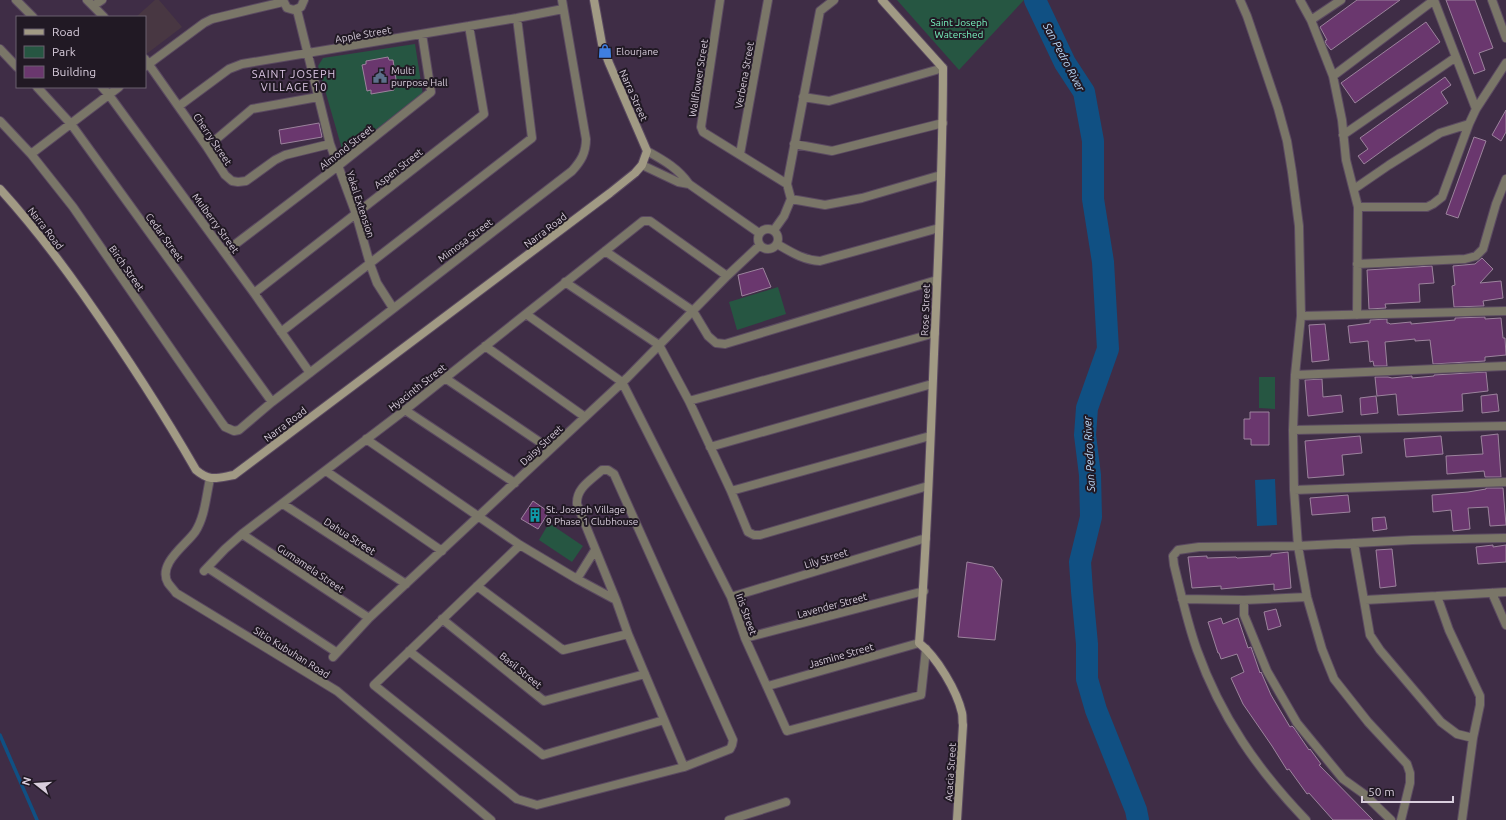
<svg xmlns="http://www.w3.org/2000/svg" width="1506" height="820" viewBox="0 0 1506 820" font-family="Ubuntu,sans-serif">
<style>
.commercial{fill:#483742}
.green{fill:#265642}
.water{fill:#105083}
.lines{fill:none;stroke-linecap:round;stroke-linejoin:round}
.stream{stroke:#105083;stroke-width:3.5}
.river{stroke:#105083;stroke-width:22}
.building{fill:#6a376e;stroke:#9c839d}
.street-casing{stroke:#5b4a61;stroke-width:10}
.secondary-casing{stroke:#5b4a61;stroke-width:10}
.street{stroke:#7a7668;stroke-width:8}
.secondary{stroke:#a19a84;stroke-width:8}
.labels{text-anchor:middle;stroke-width:4;stroke-linejoin:round;paint-order:stroke}
.park-label{font-size:10px;fill:#78f4bf;stroke:#211924}
.street-label{font-size:10px;fill:#d9cedd;stroke:#211924}
.poi-label{font-size:10px;fill:#d9cedd;stroke:#211924;text-anchor:start}
.water-label{font-size:11px;font-style:italic;fill:#bcdbfa;stroke:#211924}
.neighbourhood-label{font-size:11px;letter-spacing:1px;fill:#dfc9e7;stroke:#211924}
</style>
<rect width="100%" height="100%" fill="#3f2d46"/>
<path class="commercial" d="M155,0H159L182,27L145,55V17H136Z"/>
<path class="green" d="M897,0H1024L959,70Z
M415,44L423,95L348,153L342,149L318,66L323,58Z
M778,287L786,314L737,330L729,302Z
M1259,377H1275V409L1259,408Z
M549,523L583,546L572,562L539,540Z"/>
<path class="water" d="M1275,479L1277,525L1257,526L1255,480Z"/>
<g class="lines">
<path class="stream" d="M0,735L37,820"/>
<path class="river" d="M1035,0L1065,63L1084,92L1093,141V199L1103,262L1108,349L1087,408L1085,435L1090,475L1091,517L1080,562L1082,591L1087,644V679L1096,710L1136,810L1138,820"/>
</g>
<path class="building" d="M1357,0H1400L1331,50L1326,44L1325,41L1327,40L1320,27Z
M1446,0H1475L1493,48L1479,53L1485,70L1474,74Z
M1426,22L1440,42L1355,103L1341,83Z
M388,57L389,60H393L397,86H393L394,90L371,94V90L367,91L362,65L366,64V61Z
M1445,77L1451,85L1441,92L1448,103L1364,164L1358,156L1368,149L1360,138Z
M1506,110V132L1501,141L1492,135Z
M319,123L322,137L281,144L279,130Z
M1474,137L1486,141L1458,218L1446,214Z
M1482,258L1493,269L1480,283L1501,281L1503,298L1483,301L1484,306L1454,307L1452,286L1455,285L1453,266L1475,264Z
M1432,266L1434,283L1419,284L1420,302L1385,304L1386,308L1369,309L1367,270Z
M763,268L771,287L742,296L738,275Z
M1485,317V319L1501,318L1503,338H1505L1506,355L1485,357V361L1433,364L1430,340L1415,341V339L1385,342L1387,366H1374L1373,361L1370,362L1368,341L1350,343L1348,326L1370,323V320L1387,319V323H1389L1390,324L1411,322V324L1455,320V318Z
M1325,324L1329,360L1312,362L1309,325Z
M1486,372L1488,391L1462,394L1463,411L1398,415L1396,394L1377,396L1375,377H1388L1392,378L1412,376V378L1434,376V375Z
M1322,379L1323,397L1341,395L1343,412L1308,416L1305,380Z
M1497,394L1499,411L1482,413L1481,396Z
M1376,396L1378,413L1361,415L1360,398Z
M1250,412H1269V445H1251V439H1244V419H1250Z
M1498,434L1501,477H1485L1484,471L1447,474L1446,456L1483,454L1481,436Z
M1360,436L1362,453L1342,455L1344,475L1308,478L1305,441Z
M1441,436L1443,454L1406,457L1404,439Z
M1486,488H1503L1506,525L1490,526L1488,507L1468,508L1470,529L1453,531L1451,510L1433,512L1432,495L1468,492L1486,489Z
M1348,495L1350,512L1312,515L1310,498Z
M533,501L549,512L538,529L521,519Z
M1385,517L1387,529L1373,531L1372,518Z
M1493,545V547L1506,545V562L1478,564L1476,547Z
M1392,549L1396,586L1380,588L1376,550Z
M1288,552L1291,588L1274,590V584L1221,589V586L1192,588L1188,557L1207,556V558L1236,557L1237,558L1271,556V554Z
M967,562L993,567L1002,580L995,640L958,637Z
M1276,609L1281,626L1268,630L1264,612Z
M1221,618L1223,624L1238,618L1248,648L1251,647L1260,673L1261,672L1271,695L1290,727L1292,726L1294,728L1309,750L1310,749L1321,764L1319,765L1373,820H1333L1309,793L1307,794L1289,769L1287,770L1272,746L1243,704L1231,678L1244,672L1237,654L1221,659L1219,653H1218L1208,622Z"/>
<g class="lines">
<defs>
<path id="street" d="M16,0L33,17
M87,0L104,17
M283,0L287,8L294,10L301,7L304,0
M720,0L701,127L703,132L787,184
M1240,0L1247,16L1278,108L1287,141L1292,172L1299,226L1301,316L1295,375L1293,430L1294,490L1298,546L1307,597L1322,649L1334,679L1368,722L1407,764L1410,773V783L1401,820
M1300,0L1311,20L1333,76L1342,120L1346,160L1358,207L1357,315
M1434,0L1476,109
M1492,0L1506,38
M93,6L102,0
M297,10L330,144L356,214L370,264L377,283L393,308
M1311,20L1341,0
M0,49L17,67
M145,59L207,147L225,175L232,181L238,182L246,181L275,160L285,155L330,144
M146,66L204,23L212,19L283,2
M1333,76L1434,0
M37,87L71,124L272,402
M102,87L109,95L254,293L310,373
M803,97L829,101L943,68
M179,106L229,69L242,64L517,18L563,9
M0,121L31,154L73,207L222,423L225,427L234,431L239,430L272,402L572,171C581,161 586,153 586,139L562,0
M1343,135L1456,57
M794,144L832,151L943,123
M207,147L252,109L318,97
M647,151C663,160 678,168 689,184L759,233
M31,154L119,87
M740,154L768,0
M642,165L678,182L689,184
M1354,189L1389,165L1440,133L1469,124
M791,199L825,205L862,198L941,175
M1358,207H1427L1433,204L1442,197L1469,124L1476,109L1506,63
M758 239a10 10 0 1 1 20 0a10 10 0 1 1-20 0Z
M774,230L784,216L791,199L787,184L820,11L834,0
M777,244C791,252 803,260 820,261L939,228
M605,251L693,311L708,336L716,343L725,344L937,280
M225,252L338,166L431,92L422,34
M1357,264L1465,259L1476,256L1483,249L1496,204L1506,179
M565,282L659,345L689,401L731,491
M254,293L484,114L469,26
M526,314L622,382L731,597L745,638L787,731L921,695L926,649
M1301,316L1506,311
M281,332L532,138L517,18
M485,346L585,417
M1295,375L1506,366
M445,378L550,449
M689,401L935,333
M405,410L515,483
M1293,430L1506,426
M366,439L520,545L577,579L616,600L628,634L684,767L537,805L517,799L374,685L520,545
M710,447L932,384
M326,471L442,551
M210,479C206,496 205,517 195,532C186,545 157,564 168,583C170,586 174,590 176,593L337,691L491,820
M928,486L760,535H754L748,532L731,491L930,436
M1294,490L1506,482
M283,504L406,584
M242,534L369,618
M1354,543L1370,635L1380,650L1441,722L1457,734L1473,738
M208,568L336,652
M204,571L225,549L242,534L405,410L643,221H650L727,276
M577,579L595,550
M477,586L563,650L628,634
M1492,593L1506,625
M731,597L926,538
M1182,599L1244,600V615L1267,671L1297,723L1343,779L1364,794L1391,820
M616,600L577,504C576,488 591,480 602,470H608L614,474L733,740L732,745L730,749L684,767
M1244,600L1307,597
M1365,600L1437,596
M442,619L544,701L645,674
M745,638L924,591
M409,651L543,755L664,720
M333,657L369,618L627,378L727,276L760,245
M768,686L919,643
M729,820L786,802
M1306,820C1257,769 1221,717 1197,650C1187,622 1181,593 1174,565L1173,556L1178,550L1199,547L1298,546L1412,540L1506,538
M1462,820L1473,738L1480,705V696L1449,630L1437,596L1506,592"/>
<path id="secondary" d="M882,0L943,68C943,163 938,259 934,354C930,451 927,547 919,643C937,657 957,691 962,713C963,717 962,721 963,725L957,820
M0,189C30,222 57,257 83,294C123,351 161,409 196,470C210,482 217,478 234,475L610,193L635,173L642,165L647,151L609,63L602,44L594,0"/>
</defs>
<use href="#street" class="street-casing"/>
<use href="#secondary" class="secondary-casing"/>
<use href="#street" class="street"/>
<use href="#secondary" class="secondary"/>
</g>
<defs>
<symbol id="shop-bare" viewBox="-9 -9 18 18"><path d="M-5-2.5h2.3a2.7 3.5 0 0 1 5.4 0H5L5.5 6h-11ZM-1.5-2.5h3a1.5 2.3 0 0 0-3 0Z" fill="#3f7fe0" stroke="#211924" stroke-width="2.5" paint-order="stroke"/></symbol>
<symbol id="civic-bare" viewBox="-9 -9 18 18"><path d="M-.6-6.5H3V-4.5H.6V-3L4-1V1h2V6H-6V1h2V-1L-.6-3ZM-1.2 2.5V6h2.4V2.5Z" fill="#5c6f8a" stroke="#211924" stroke-width="2.5" paint-order="stroke"/></symbol>
<symbol id="building-bare" viewBox="-9 -9 18 18"><path d="M-4-6H4V6H1V3H-1V6H-4ZM-2.5-4.3h1.7v1.8h-1.7ZM.8-4.3h1.7v1.8H.8ZM-2.5-1h1.7V.8h-1.7ZM.8-1h1.7V.8H.8Z" fill="#0f9aa8" stroke="#211924" stroke-width="2.5" paint-order="stroke"/></symbol>
</defs>
<g fill-rule="evenodd">
<use href="#shop-bare" x="595" y="41" width="20" height="20"/>
<use href="#civic-bare" x="370" y="66" width="20" height="20"/>
<use href="#building-bare" x="525" y="505" width="20" height="20"/>
</g>
<g class="labels">
<g class="park-label">
<text x="959" y="26">Saint Joseph<tspan x="959" dy="12">Watershed</tspan></text>
</g>
<g class="street-label">
<text transform="translate(363 34) rotate(-10)" y="4">Apple Street</text>
<text transform="translate(744 75) rotate(-80)" y="4">Verbena Street</text>
<text transform="translate(698 78) rotate(-81)" y="4">Wallflower Street</text>
<text transform="translate(634 95) rotate(66)" y="4">Narra Street</text>
<text transform="translate(213 139) rotate(56)" y="4">Cherry Street</text>
<text transform="translate(346 147) rotate(-38)" y="4">Almond Street</text>
<text transform="translate(398 168) rotate(-38)" y="4">Aspen Street</text>
<text transform="translate(361 204) rotate(72)" y="4">Yakal Extension</text>
<text transform="translate(216 223) rotate(54)" y="4">Mulberry Street</text>
<text transform="translate(46 228) rotate(52)" y="4">Narra Road</text>
<text transform="translate(545 230) rotate(-37)" y="4">Narra Road</text>
<text transform="translate(165 237) rotate(54)" y="4">Cedar Street</text>
<text transform="translate(465 240) rotate(-37)" y="4">Mimosa Street</text>
<text transform="translate(127 268) rotate(55)" y="4">Birch Street</text>
<text transform="translate(925 310) rotate(-88)" y="4">Rose Street</text>
<text transform="translate(417 387) rotate(-38)" y="4">Hyacinth Street</text>
<text transform="translate(285 424) rotate(-37)" y="4">Narra Road</text>
<text transform="translate(541 445) rotate(-43)" y="4">Daisy Street</text>
<text transform="translate(350 536) rotate(33)" y="4">Dahua Street</text>
<text transform="translate(826 558) rotate(-17)" y="4">Lily Street</text>
<text transform="translate(311 568) rotate(34)" y="4">Gumamela Street</text>
<text transform="translate(832 605) rotate(-15)" y="4">Lavender Street</text>
<text transform="translate(747 614) rotate(70)" y="4">Iris Street</text>
<text transform="translate(292 652) rotate(32)" y="4">Sitio Kubuhan Road</text>
<text transform="translate(841 655) rotate(-16)" y="4">Jasmine Street</text>
<text transform="translate(521 670) rotate(39)" y="4">Basil Street</text>
<text transform="translate(950 772) rotate(-86)" y="4">Acacia Street</text>
</g>
<g class="poi-label">
<text x="616" y="55">Elourjane</text>
<text x="391" y="74">Multi<tspan x="391" dy="12">purpose Hall</tspan></text>
<text x="546" y="513">St. Joseph Village<tspan x="546" dy="12">9 Phase 1 Clubhouse</tspan></text>
</g>
<g class="water-label">
<text transform="translate(1064 57) rotate(62)" y="4">San Pedro River</text>
<text transform="translate(1089 454) rotate(-93)" y="4">San Pedro River</text>
</g>
<g class="neighbourhood-label">
<text x="294" y="78">SAINT JOSEPH<tspan x="294" dy="13">VILLAGE 10</tspan></text>
</g>
</g>
<rect x="16" y="16" width="130" height="72" fill="#211924" stroke="#6b616e"/>
<rect x="24" y="29" width="20" height="6" fill="#a19a84" stroke="#6b616e"/>
<text x="52" y="36" font-size="12" fill="#d9cedd">Road</text>
<rect x="24" y="46" width="20" height="12" fill="#265642" stroke="#6b616e"/>
<text x="52" y="56" font-size="12" fill="#d9cedd">Park</text>
<rect x="24" y="66" width="20" height="12" fill="#6a376e" stroke="#6b616e"/>
<text x="52" y="76" font-size="12" fill="#d9cedd">Building</text>
<g transform="translate(36 784) rotate(287)" stroke="#211924" stroke-width="3" paint-order="stroke">
<path d="M0-3L7 15L0 10L-7 15Z" fill="#d9cedd"/>
<text y="-6" font-size="11" font-weight="bold" text-anchor="middle" fill="#d9cedd">N</text>
</g>
<path d="M1362 796v6h91v-6" fill="none" stroke="#d9cedd" stroke-width="2"/>
<text x="1368" y="796" font-size="12" fill="#d9cedd" stroke="#211924" stroke-width="3" paint-order="stroke">50 m</text>
</svg>
